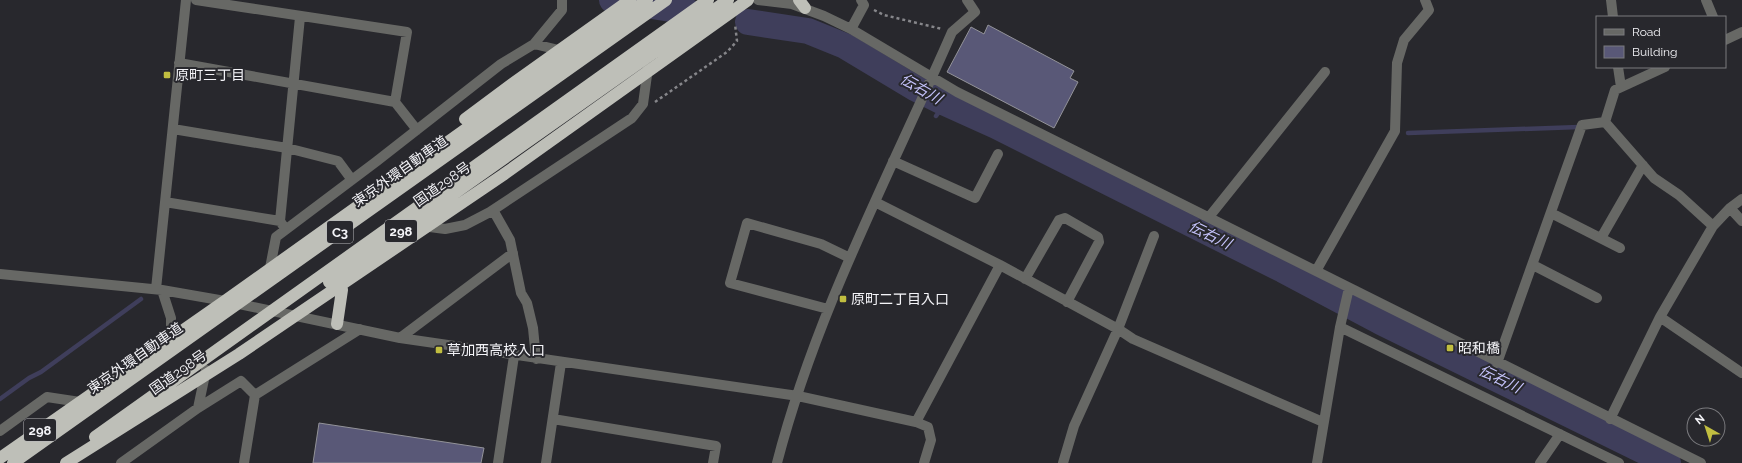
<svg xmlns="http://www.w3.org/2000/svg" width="1742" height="463" viewBox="0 0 1742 463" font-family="Raleway,'Noto Sans JP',sans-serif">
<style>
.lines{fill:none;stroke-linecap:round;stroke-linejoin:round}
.stream{stroke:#3f3e5b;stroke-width:4.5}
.river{stroke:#3f3e5b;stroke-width:26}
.building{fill:#595877;stroke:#939399}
.path{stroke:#86868a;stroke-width:2.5;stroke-dasharray:3 3;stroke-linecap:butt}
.minor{stroke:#676865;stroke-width:10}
.highway{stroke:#bebfb8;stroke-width:12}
.poi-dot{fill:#c1be40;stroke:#28282d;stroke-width:1.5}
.labels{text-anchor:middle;stroke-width:4;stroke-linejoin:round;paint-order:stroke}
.shield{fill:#28282d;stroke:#b7b7bb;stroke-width:1}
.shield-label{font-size:13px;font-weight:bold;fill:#f4f4f8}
.poi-label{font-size:14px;fill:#f4f4f8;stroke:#28282d;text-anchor:start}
.street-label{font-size:14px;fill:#f4f4f8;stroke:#28282d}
.water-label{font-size:15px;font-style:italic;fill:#c5c3fc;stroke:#28282d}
</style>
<rect width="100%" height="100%" fill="#28282d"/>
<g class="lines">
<path class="stream" d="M936,116L945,103
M1408,133L1579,127
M0,399L29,378L41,372L141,299"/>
<path class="river" d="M612,0L630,3
M652,6L689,12
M748,22L808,31L845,46L915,88L945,103L996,126L1283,270L1381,322L1668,463"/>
</g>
<path class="building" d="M988,25L1074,71L1070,78L1078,82L1054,128L947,72L971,27L984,34Z
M319,423L484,448L481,463H313Z"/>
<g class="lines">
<path class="path" d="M874,10L884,15L942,29
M655,102L727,52L737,41L735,24"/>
<path class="minor" d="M196,0L407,32L395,102
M758,0L792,4L824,16L851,29L957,92L1701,463
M1611,0L1613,17
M1706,0L1713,17
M851,29L864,5L861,0
M1725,40L1742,32
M534,44L562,10V0
M179,63L395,102L417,130
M1618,67L1621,87
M1605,122L1654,178L1679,195L1713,226
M173,129L287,148L338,161L352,180
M893,161L975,198L998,154
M165,202L280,221L284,227
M875,202L1000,265L1118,329L1133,339L1323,422
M1730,208L1742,221
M493,210L510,240L521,293L527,303L533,328L536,359
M1551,213L1620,248
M1209,217L1325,72
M280,221L300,17
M422,226L445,229L465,225L490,212L632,118L643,104L648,68
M1601,238L1643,165
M1533,265L1597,298
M270,268L276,237L377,161L501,64L534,44L563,51
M1316,271L1395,131L1397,63L1404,40L1429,10L1425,0
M0,274L162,290L225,301L400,338L798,396L916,422L1000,265
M1025,279L1059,220L1065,218L1098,237L1099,242L1067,302
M156,289L186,0
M162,290L171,318V337
M828,309L730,283L747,223L821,244L850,258
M1660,317L1742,373
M1340,327L1619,463
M400,338L513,253
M1497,363L1582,125L1605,122L1615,90L1665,67
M198,408L206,370
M553,419L716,446L713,463
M1610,419L1660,317L1713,226L1730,208L1742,199
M916,422L928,427L931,440L924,463
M0,431L47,397L80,402
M121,463L198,408L241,381L255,395
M244,463L255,395L360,329
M498,463L514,356
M546,463L561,363
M777,463C816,312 890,174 952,32L975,12L967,0
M1063,463L1074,426L1118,329L1154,236
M1317,463L1340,327L1349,288
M1540,463L1560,434"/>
<path class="highway" d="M799,0L805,8
M465,119L512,84L630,0
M329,282L728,0
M337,324L342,290L340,278
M95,437L708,0
M0,458L225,301L647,0
M13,463L666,0
M66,463L239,354L503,175L748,0"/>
</g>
<g class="poi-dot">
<rect x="163" y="71" width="8" height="8" rx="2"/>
<rect x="839" y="295" width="8" height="8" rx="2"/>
<rect x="1446" y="344" width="8" height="8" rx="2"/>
<rect x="435" y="346" width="8" height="8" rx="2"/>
</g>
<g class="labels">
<g class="shield">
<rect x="385" y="220" width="32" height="22" rx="3"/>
<rect x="327" y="221" width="26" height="22" rx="3"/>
<rect x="24" y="419" width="32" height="22" rx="3"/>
</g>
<g class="shield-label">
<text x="401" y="236">298</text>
<text x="340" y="237">C3</text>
<text x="40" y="435">298</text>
</g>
<g class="poi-label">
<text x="175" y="80">原町三丁目</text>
<text x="851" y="304">原町二丁目入口</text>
<text x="1458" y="353">昭和橋</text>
<text x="447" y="355">草加西高校入口</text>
</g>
<g class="street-label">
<text transform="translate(400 171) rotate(-35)" y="5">東京外環自動車道</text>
<text transform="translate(442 184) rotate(-35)" y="5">国道298号</text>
<text transform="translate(135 358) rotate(-35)" y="5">東京外環自動車道</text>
<text transform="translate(178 372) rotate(-35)" y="5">国道298号</text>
</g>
<g class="water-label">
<text transform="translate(921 89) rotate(30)" y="5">伝右川</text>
<text transform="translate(1210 235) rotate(26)" y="5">伝右川</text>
<text transform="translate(1500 379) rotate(26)" y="5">伝右川</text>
</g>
</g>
<rect x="1596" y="16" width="130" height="52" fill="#28282d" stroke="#7a7a7e"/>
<rect x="1604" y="29" width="20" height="6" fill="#676865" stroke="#7a7a7e"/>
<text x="1632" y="36" font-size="12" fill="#f4f4f8">Road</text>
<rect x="1604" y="46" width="20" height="12" fill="#595877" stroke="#7a7a7e"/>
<text x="1632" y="56" font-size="12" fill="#f4f4f8">Building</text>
<g transform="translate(1706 427) rotate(321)"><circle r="19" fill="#28282d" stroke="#7a7a7e"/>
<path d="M0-3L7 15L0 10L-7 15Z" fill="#c1be40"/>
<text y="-6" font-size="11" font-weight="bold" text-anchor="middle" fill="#f4f4f8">N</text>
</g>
</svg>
